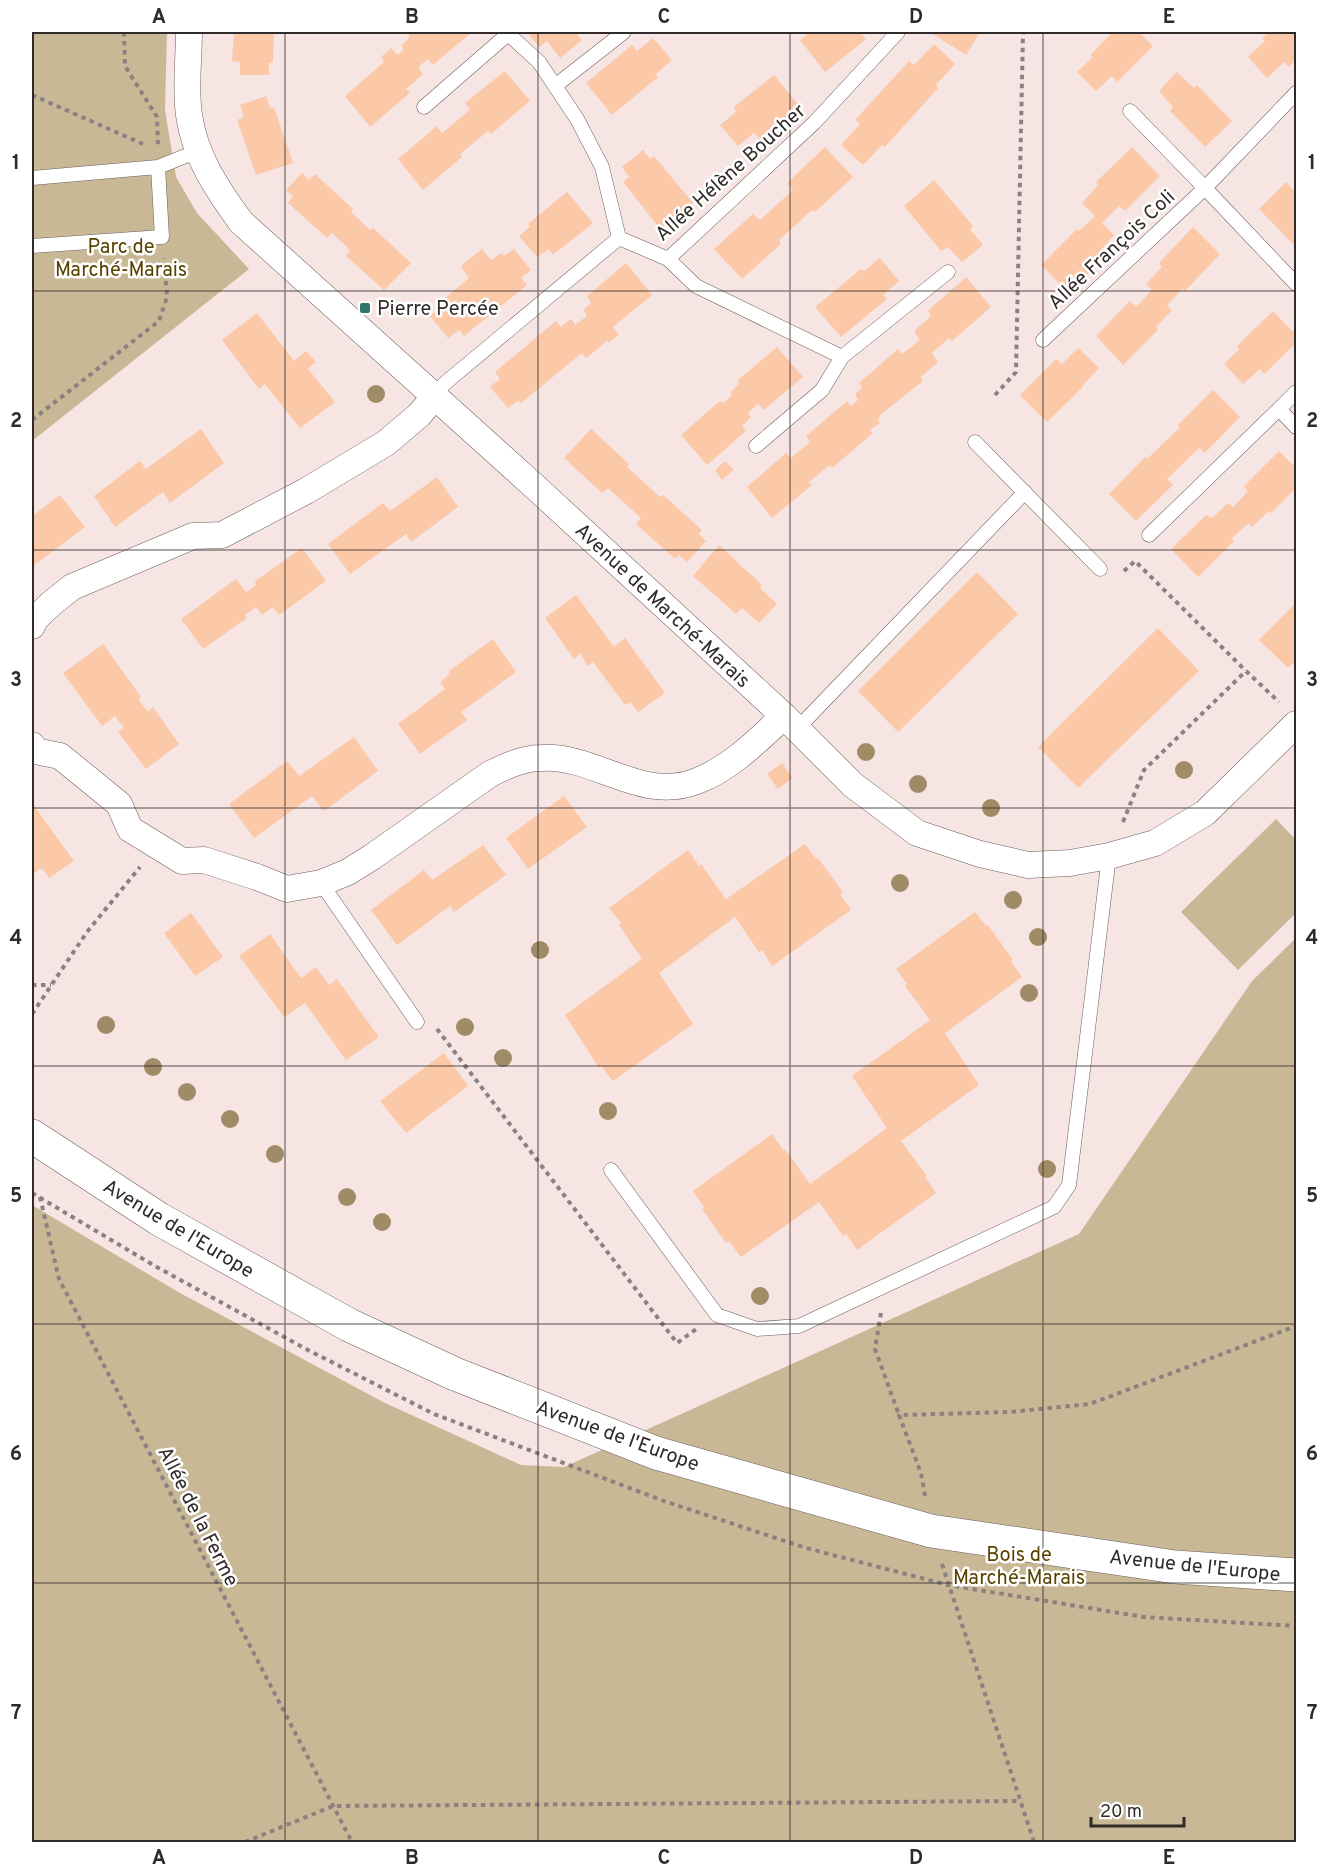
<svg xmlns="http://www.w3.org/2000/svg" width="1328" height="1874" viewBox="0 0 1328 1874" font-family="Overpass,sans-serif">
<style>
.green{fill:#c8b896}
.building{fill:#fbc8a8}
.lines{fill:none;stroke-linecap:round;stroke-linejoin:round}
.service-casing{stroke:#6c5d5c;stroke-width:15}
.minor-casing{stroke:#6c5d5c;stroke-width:27}
.secondary-casing{stroke:#6c5d5c;stroke-width:34}
.path{stroke:#8d8180;stroke-width:4;stroke-dasharray:4.5 4.5;stroke-linecap:butt}
.service{stroke:#fff;stroke-width:14}
.minor{stroke:#fff;stroke-width:26}
.secondary{stroke:#fff;stroke-width:33}
.tree{fill:#a08b67}
.grid{fill:none;stroke:#312a2a;stroke-width:1.5;stroke-opacity:0.55}
.poi-dot{fill:#30766b;stroke:#fff;stroke-width:2}
.labels{text-anchor:middle;stroke-width:5;stroke-linejoin:round;paint-order:stroke}
.street-label{font-size:20px;fill:#312a2a;stroke:#fff}
.park-label{font-size:20px;fill:#594100;stroke:#fff}
.poi-label{font-size:20px;fill:#312a2a;stroke:#fff;text-anchor:start}
.neatline{fill:none;stroke:#312a2a;stroke-width:2}
.grid-label{font-size:20px;text-anchor:middle;font-weight:bold;fill:#312a2a}
</style>
<rect width="100%" height="100%" fill="#f7e5e4"/>
<path class="green" d="M32,32H167L165,110L176,177L197,213L249,269L32,441Z
M1276,819L1296,840V913L1238,970L1181,912Z
M1296,938V1842H32V1205L180,1293L383,1402L521,1465L564,1467L1079,1234L1252,981Z"/>
<path class="building" d="M234,32H274L273,62L269,63V75H240V62L232,61Z
M410,32H472L433,65L428,59L418,67L423,74L406,89L410,93L370,127L345,96L384,62L381,57L391,48L398,55L404,49L401,46L410,37L408,34Z
M527,32H575L582,40L560,58L547,41L539,47Z
M810,32H860L866,39L825,72L800,40Z
M934,32H980L966,55L933,34Z
M1113,32H1139L1153,46L1117,82L1112,76L1096,91L1077,72L1092,58L1091,54Z
M1269,32H1296V59L1289,67L1284,62L1267,78L1248,57L1265,41L1262,38Z
M653,38L672,60L656,74L658,77L612,115L586,83L632,45L637,51Z
M934,44L955,64L936,85L938,88L885,147L882,145L863,165L841,145L860,124L855,120L909,61L914,65Z
M505,71L530,101L491,134L488,131L460,154L462,157L423,190L398,159L437,126L442,133L470,110L465,103Z
M1177,72L1194,88L1197,85L1232,121L1205,147L1170,111L1173,107L1159,91Z
M774,75L800,107L760,139L754,133L738,146L720,125L736,112L734,107Z
M266,96L270,108L274,107L293,163L256,175L237,120L244,117L240,105Z
M825,147L853,177L815,212L812,210L779,240L781,244L742,279L714,249L753,214L760,220L793,190L787,183Z
M1132,147L1160,176L1125,211L1119,206L1102,223L1114,235L1099,252L1104,258L1069,293L1041,265L1077,229L1079,231L1095,216L1082,203L1098,185L1096,182Z
M643,150L650,159L654,156L693,203L660,229L623,182L629,177L622,167Z
M302,173L309,180L315,174L353,209L351,212L370,230L373,228L411,263L384,290L346,256L350,250L332,233L327,238L288,203L293,196L286,190Z
M934,180L973,226L970,229L983,245L962,262L948,247L941,251L904,206Z
M1286,182L1296,193V243L1294,245L1259,209Z
M567,192L593,223L553,255L549,249L537,257L519,236L530,227L528,224Z
M1193,227L1220,254L1185,291L1182,289L1167,305L1172,310L1156,327L1158,330L1123,365L1096,336L1130,301L1136,307L1152,290L1146,284L1162,267L1159,263Z
M482,249L491,260L501,253L504,256L514,249L531,270L521,278L527,285L464,336L459,330L448,338L430,316L440,308L438,304L469,278L461,266Z
M880,258L899,281L883,295L887,299L841,337L815,307L861,269L864,271Z
M626,263L652,295L613,327L619,335L609,342L607,341L586,358L582,353L521,403L518,401L508,408L490,387L500,379L495,372L556,321L561,327L571,319L575,325L587,316L583,310L591,303L587,296Z
M966,277L991,307L952,341L949,338L932,353L938,362L921,377L923,381L880,415L878,420L880,423L870,430L873,433L832,468L830,465L809,482L812,485L772,518L747,487L786,453L791,458L810,442L806,436L847,401L851,406L858,400L855,394L862,388L859,383L898,349L902,354L920,340L914,331L931,316L928,311Z
M1273,311L1296,335V343L1264,374L1260,369L1243,384L1224,364L1239,349L1237,346Z
M257,313L294,361L306,351L316,362L308,369L335,402L300,428L265,384L259,389L222,340Z
M777,347L803,377L764,410L758,404L748,413L751,417L742,426L746,431L707,465L681,435L720,401L723,403L732,395L730,393L739,384L738,380Z
M1078,348L1099,368L1083,385V387L1047,422L1020,395L1056,359L1062,364Z
M1213,390L1240,417L1205,453L1199,448L1167,479L1173,485L1136,521L1109,494L1145,457L1147,459L1179,428L1178,425Z
M201,429L224,463L170,503L163,492L115,527L94,496L140,461L146,469Z
M591,429L629,464L627,467L660,497L663,495L702,530L699,534L706,541L687,562L679,555L675,559L636,524L641,518L608,488L602,493L564,458Z
M1279,451L1296,468V488L1271,513L1269,511L1252,527L1249,523L1232,538L1234,541L1198,577L1171,549L1206,515L1212,518L1228,503L1233,507L1248,491L1244,486Z
M725,461L734,470L722,480L715,470Z
M437,477L458,507L411,542L406,534L350,574L328,544L383,503L390,511Z
M60,495L85,527L32,567V516Z
M719,545L762,585L760,588L777,604L759,623L742,608L736,614L693,576Z
M302,548L326,581L279,615L273,607L262,615L256,607L245,615L247,618L203,649L181,619L236,579L246,592L256,585L255,581Z
M977,572L1018,614L898,732L858,691Z
M576,595L614,647L625,638L665,693L638,712L630,702L625,705L593,662L588,666L580,653L574,659L545,618Z
M1296,603V660L1288,668L1259,640Z
M1158,628L1199,671L1078,788L1038,747Z
M493,639L516,672L461,712L467,720L420,754L398,724L445,689L440,682L450,674L449,671Z
M103,644L141,697L138,699L148,712L153,707L179,744L146,769L118,732L124,728L115,716L102,726L63,673Z
M354,737L378,771L324,811L312,796L254,838L229,804L287,761L299,776Z
M782,763L793,778L778,789L767,774Z
M564,796L587,827L528,869L506,838Z
M34,806L74,861L49,878L42,868L34,873L32,869V807Z
M805,844L816,859L818,858L843,892L840,894L851,910L772,966L762,950L759,952L735,917L659,973L693,1024L613,1081L601,1066L599,1068L565,1015L642,959L619,925L621,923L609,908L688,850L699,866L701,864L726,899Z
M483,845L506,875L454,912L450,906L397,945L371,910L424,870L432,880Z
M975,912L986,926L988,925L1013,960L1011,961L1022,977L945,1033L979,1085L901,1141L926,1175L925,1177L936,1193L857,1250L846,1234L843,1236L819,1202L741,1257L729,1241L726,1243L702,1209L704,1207L693,1191L772,1134L784,1151L785,1149L810,1184L887,1128L852,1076L930,1020L905,986L907,984L896,969Z
M191,913L223,957L195,976L164,933Z
M270,934L301,978L316,967L329,985L337,979L379,1037L346,1060L305,1003L284,1017L239,956Z
M444,1053L468,1086L406,1133L380,1101Z"/>
<g class="lines">
<defs>
<path id="service" d="M506,32L539,62L577,119L602,167L619,238
M555,86L624,32
M1296,93L1205,188L1296,284
M424,107L508,34
M32,178L158,167L198,151
M32,246L162,237L158,167
M668,259L696,286L842,357L948,272
M1043,340L1205,188L1130,111
M1296,392L1279,409L1296,427
M435,396L444,384L619,238L668,259L814,123L898,32
M975,442L1100,569
M756,446L822,390L842,357
M1149,535L1279,409
M797,729L1025,492
M321,883L417,1022
M611,1170L717,1315L757,1329L799,1326L1054,1207L1069,1185L1109,856"/>
<path id="minor" d="M189,32C189,58 185,88 189,115C195,157 217,189 241,222L533,485L784,716L853,785L917,833L980,854L1028,865L1070,863L1109,856L1155,843L1205,813L1296,724
M32,626L36,618L52,603L72,587L193,536L222,535L306,491L386,443L419,415L435,396
M32,745L35,751L60,756L119,804L130,829L182,861L204,860L257,877L287,889L321,883L348,872L372,857L490,774C506,766 523,758 542,758C596,755 641,803 697,781C731,768 758,740 784,716"/>
<path id="secondary" d="M32,1136L159,1219L349,1325L455,1374L656,1453L931,1531L1175,1567L1296,1575"/>
</defs>
<use href="#service" class="service-casing"/>
<use href="#minor" class="minor-casing"/>
<use href="#secondary" class="secondary-casing"/>
<path class="path" d="M124,32L125,66L157,117L158,145
M32,95L143,144
M995,395L1016,372L1023,32
M32,420L159,321L167,297L164,258
M1124,571L1135,561L1246,671L1279,702
M1123,822L1144,770L1246,671
M32,985H51
M32,1014L87,932L140,867
M437,1029L677,1343L699,1327
M32,1193L155,1266L306,1349L434,1414L664,1501L806,1548L948,1585L1144,1617L1296,1626
M40,1197L59,1279L352,1842
M881,1313L875,1349L899,1415
M925,1496L921,1473L899,1415L1010,1412L1090,1404L1296,1326
M942,1564L1034,1842
M245,1842L333,1806L1020,1801"/>
<use href="#service" class="service"/>
<use href="#minor" class="minor"/>
<use href="#secondary" class="secondary"/>
</g>
<g class="tree">
<circle cx="376" cy="394" r="9"/>
<circle cx="866" cy="752" r="9"/>
<circle cx="1184" cy="770" r="9"/>
<circle cx="918" cy="784" r="9"/>
<circle cx="991" cy="808" r="9"/>
<circle cx="900" cy="883" r="9"/>
<circle cx="1013" cy="900" r="9"/>
<circle cx="1038" cy="937" r="9"/>
<circle cx="540" cy="950" r="9"/>
<circle cx="1029" cy="993" r="9"/>
<circle cx="106" cy="1025" r="9"/>
<circle cx="465" cy="1027" r="9"/>
<circle cx="503" cy="1058" r="9"/>
<circle cx="153" cy="1067" r="9"/>
<circle cx="187" cy="1092" r="9"/>
<circle cx="608" cy="1111" r="9"/>
<circle cx="230" cy="1119" r="9"/>
<circle cx="275" cy="1154" r="9"/>
<circle cx="1047" cy="1169" r="9"/>
<circle cx="347" cy="1197" r="9"/>
<circle cx="382" cy="1222" r="9"/>
<circle cx="760" cy="1296" r="9"/>
</g>
<path class="grid" d="M285,32V1842M538,32V1842M790,32V1842M1043,32V1842M32,291H1296M32,550H1296M32,808H1296M32,1066H1296M32,1324H1296M32,1583H1296"/>
<rect class="poi-dot" x="359" y="302" width="12" height="12" rx="3"/>
<g class="labels">
<g class="street-label">
<text transform="translate(730 172) rotate(-42)" y="7">Allée Hélène Boucher</text>
<text transform="translate(1111 249) rotate(-43)" y="7">Allée François Coli</text>
<text transform="translate(663 605) rotate(43)" y="7">Avenue de Marché-Marais</text>
<text transform="translate(179 1228) rotate(31)" y="7">Avenue de l'Europe</text>
<text transform="translate(618 1435) rotate(20)" y="7">Avenue de l'Europe</text>
<text transform="translate(199 1516) rotate(63)" y="7">Allée de la Ferme</text>
<text transform="translate(1195 1565) rotate(6)" y="7">Avenue de l'Europe</text>
</g>
<g class="park-label">
<text x="121" y="253">Parc de<tspan x="121" dy="23">Marché-Marais</tspan></text>
<text x="1019" y="1561">Bois de<tspan x="1019" dy="23">Marché-Marais</tspan></text>
</g>
<g class="poi-label">
<text x="377" y="315">Pierre Percée</text>
</g>
</g>
<rect width="1328" height="1874" fill="none" stroke="#ffffff" stroke-width="66"/>
<path d="M1091 1817v9h93v-9" fill="none" stroke="#312a2a" stroke-width="3"/>
<text x="1100" y="1817" font-size="18" fill="#312a2a" stroke="#ffffff" stroke-width="4.5" paint-order="stroke">20 m</text>
<rect x="33" y="33" width="1262" height="1808" class="neatline"/>
<g class="grid-label">
<text x="159" y="23">A</text>
<text x="412" y="23">B</text>
<text x="664" y="23">C</text>
<text x="916" y="23">D</text>
<text x="1169" y="23">E</text>
<text x="16" y="169">1</text>
<text x="1312" y="169">1</text>
<text x="16" y="427">2</text>
<text x="1312" y="427">2</text>
<text x="16" y="686">3</text>
<text x="1312" y="686">3</text>
<text x="16" y="944">4</text>
<text x="1312" y="944">4</text>
<text x="16" y="1202">5</text>
<text x="1312" y="1202">5</text>
<text x="16" y="1460">6</text>
<text x="1312" y="1460">6</text>
<text x="16" y="1719">7</text>
<text x="1312" y="1719">7</text>
<text x="159" y="1864">A</text>
<text x="412" y="1864">B</text>
<text x="664" y="1864">C</text>
<text x="916" y="1864">D</text>
<text x="1169" y="1864">E</text>
</g>
</svg>
